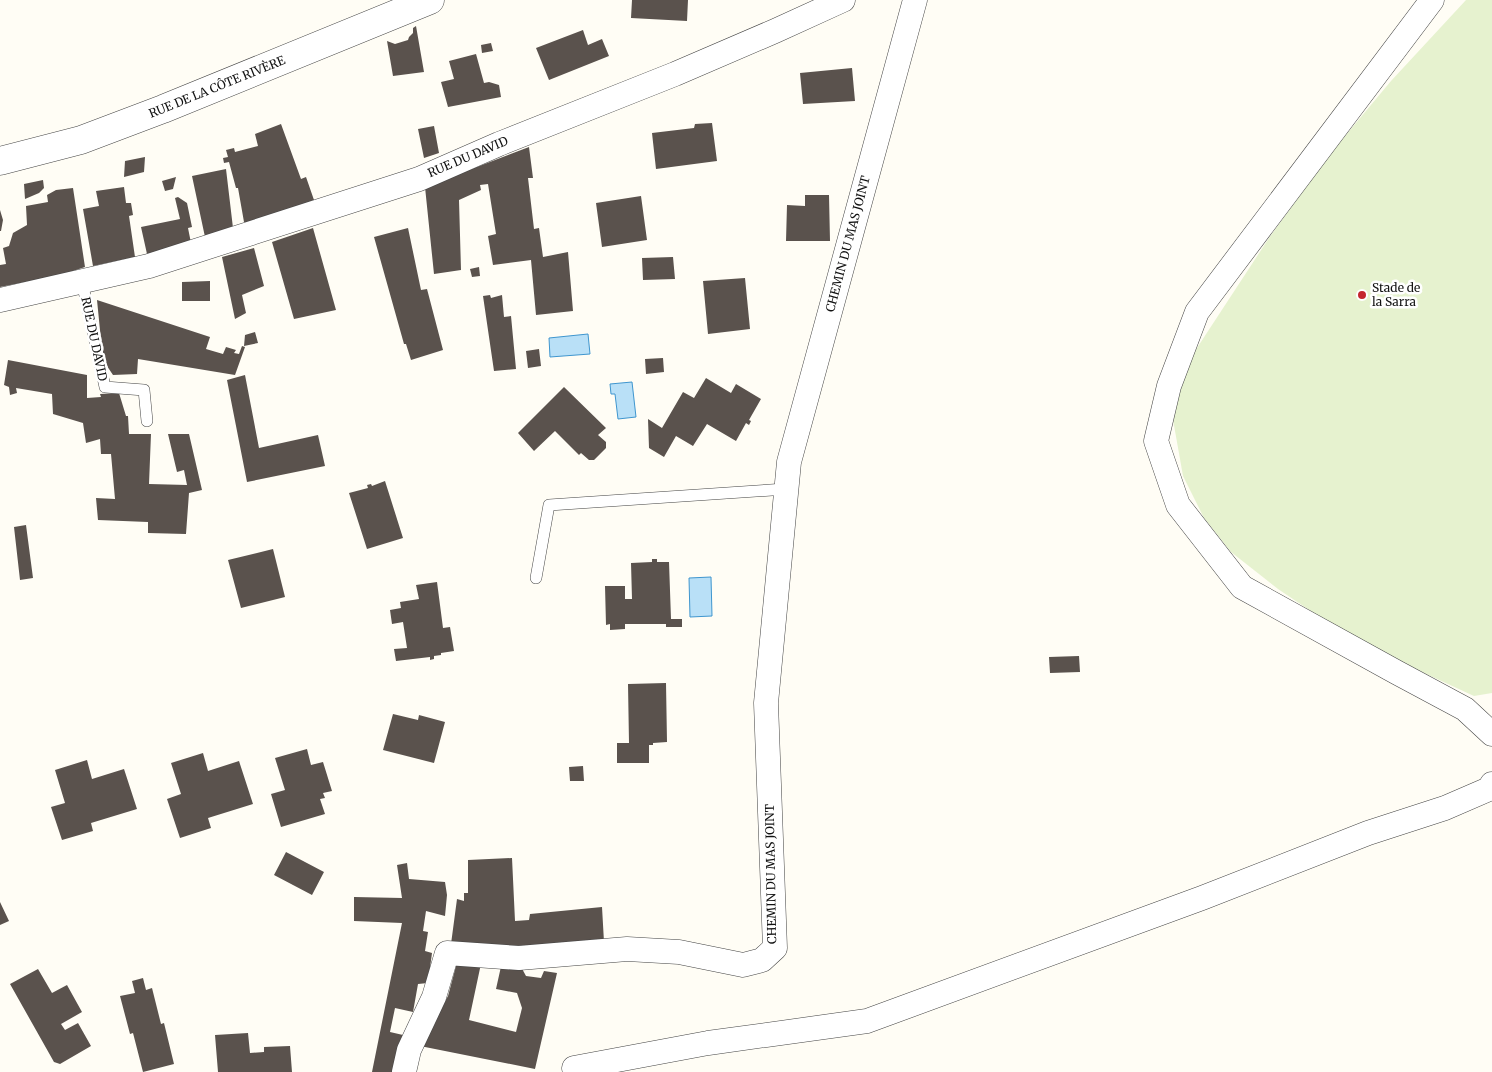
<svg xmlns="http://www.w3.org/2000/svg" width="1492" height="1072" viewBox="0 0 1492 1072" font-family="Merriweather,serif">
<style>
.pitch{fill:#e6f2cf}
.water{fill:#b9e0f7;stroke:#3f96cf}
.building{fill:#5a524d}
.lines{fill:none;stroke-linecap:round;stroke-linejoin:round}
.service-casing{stroke:#444;stroke-width:12}
.minor-casing{stroke:#444;stroke-width:25}
.tertiary-casing{stroke:#444;stroke-width:29}
.service{stroke:#fff;stroke-width:11}
.minor{stroke:#fff;stroke-width:24}
.tertiary{stroke:#fff;stroke-width:28}
.poi-dot{fill:#c4262e;stroke:#fff;stroke-width:2}
.labels{text-anchor:middle;stroke-width:5;stroke-linejoin:round;paint-order:stroke}
.street-label{font-size:12px;fill:#111;stroke:#fff}
.poi-label{font-size:12px;fill:#111;stroke:#fff;text-anchor:start}
</style>
<rect width="100%" height="100%" fill="#fffdf5"/>
<path class="pitch" d="M1466,0H1492V693L1474,696L1357,642L1278,589L1231,552L1204,518L1183,476L1172,414L1183,372L1195,351L1269,238L1330,154L1391,81Z"/>
<path class="water" d="M588,334L590,354L550,357L549,338Z
M632,382L636,417L618,419L615,394H611L610,384Z
M711,577L712,616L690,617L689,578Z"/>
<path class="building" d="M632,0H688L687,21L631,18Z
M416,26L424,72L393,76L387,41L395,44L408,40L409,37L413,33V28Z
M583,30L588,45L602,39L609,56L549,80L536,48Z
M491,43L493,51L482,53L481,45Z
M476,54L484,83L489,82L499,85L501,97L448,107L441,82L454,79L449,61Z
M852,68L855,101L803,104L800,73Z
M712,123L717,161L656,169L652,133L694,128L695,124Z
M281,124L301,179L306,177L314,200L277,214L247,223L244,222L238,188H236L229,162L224,163L223,158L228,157L226,150L234,148L235,152L258,146L255,134Z
M434,126L439,153L424,158L418,129Z
M529,147L533,178H528L534,229L539,228L543,257L568,252L573,311L536,315L531,260L493,265L488,236L496,234L488,184L480,185L481,190L459,200L461,270L434,274L425,187Z
M145,157L144,172L124,177L125,161Z
M226,169L233,228L205,237L192,176Z
M176,177L173,189L165,191L162,181Z
M43,180L44,188L39,193L25,199L24,184Z
M124,187L126,203H131L133,215L129,216L135,257L93,266L83,209L99,206L96,191Z
M73,188L85,267L61,275L0,287V265L6,264L3,248L9,246L13,233L27,225L26,206L48,202L47,195L56,190Z
M805,195H829L830,241H786L787,205L805,206Z
M641,196L647,240L602,247L596,203Z
M178,197L187,203L192,227L188,228L191,243L147,254L141,227L180,219L175,198Z
M0,210L3,220L1,231H0Z
M313,228L336,310L294,319L272,242Z
M408,228L421,290L427,289L443,350L411,360L406,344H404L374,237Z
M254,248L264,286L242,295L246,313L235,319L222,257Z
M673,257L675,279L643,280L642,258Z
M479,267L480,276L472,277L470,269Z
M745,278L750,329L708,334L703,281Z
M210,281V301H182V282Z
M490,295L491,298L502,295L504,317L511,316L516,369L494,371L483,296Z
M97,300L210,337L206,349L223,354L226,347L236,350L234,353L239,354L242,346L245,347L235,375L138,359L137,374L113,375L103,360Z
M255,332L258,343L244,346L245,335Z
M539,349L541,366L528,368L526,351Z
M663,358L664,372L646,374L645,359Z
M8,360L87,375V398L101,397L100,394L119,393L126,416H128L129,434H151L149,484L187,485L184,470L177,472L168,434H189L202,490L189,493L186,534L148,533V522L98,520L96,498L115,499L111,454H101L100,439L86,443L83,423L53,414L52,394L16,388L17,393L10,395L9,387L4,385Z
M245,375L259,448L318,435L325,466L247,482L227,380Z
M706,378L731,393L736,384L761,399L749,420L751,421L749,425L746,423L736,441L707,424L693,446L676,436L664,457L649,448L648,419L662,428L683,392L694,398Z
M564,387L606,428L598,435L606,442V448L594,460H589L581,453L579,455L555,431L534,451L518,433Z
M385,481L403,538L367,549L349,493L368,488L367,485L371,484L372,486Z
M26,525L33,578L20,580L14,527Z
M273,549L285,597L241,608L228,560Z
M652,559H657V562H669L671,619H682V627H666V624H625V629L610,630V624L606,625L605,586H625V599H632L631,563L652,562Z
M437,582L443,628L450,627L454,651L441,653V655L434,656V659L430,660V657L396,661L394,649L407,648L403,622L392,624L390,610L401,608L400,602L419,599L416,585Z
M1079,656L1080,672L1050,673L1049,657Z
M666,683L667,742L653,743V745H649V763H617V743H629L628,684Z
M393,714L418,720L419,715L445,722L434,763L383,750Z
M307,749L311,765L323,762L332,791L323,793L325,798L320,799L325,814L281,827L271,794L285,790L275,758Z
M203,753L208,771L239,761L253,804L208,818L211,828L180,838L167,799L181,794L171,763Z
M87,760L92,779L124,769L137,809L91,823L93,831L62,840L51,807L65,803L55,770Z
M583,766L584,781H570L569,767Z
M286,852L324,872L312,895L274,875Z
M512,858L515,921L529,920L530,914L602,907L604,942L527,949L451,944L457,899L464,901V893H468V860Z
M407,863L409,879L445,882L447,895L445,916L426,911L423,931L428,932L425,951L432,953L428,983L418,984L413,1012L395,1008L390,1032L403,1035L395,1072H372L402,923L354,921V897L402,898L397,865Z
M0,902L9,921L0,925Z
M459,955L482,959L469,1020L516,1032L522,1008L517,993L496,989L502,962L520,965L526,976L541,978L544,971L557,973L535,1069L420,1046L448,996Z
M38,969L52,993L67,985L82,1012L61,1024L65,1030L78,1023L91,1046L60,1064L54,1062L10,984Z
M143,978L146,990L152,988L161,1024L164,1023L174,1064L143,1072L133,1033L130,1034L120,996L135,993L132,981Z
M248,1033L250,1053L264,1052V1047L290,1046L292,1072H218L215,1035Z"/>
<g class="lines">
<defs>
<path id="service" d="M82,282L105,387L144,390L147,421
M536,578L549,505L786,489"/>
<path id="minor" d="M1432,0L1197,312L1169,386L1156,441L1178,505L1242,587L1396,672L1465,709L1492,734
M0,300L149,266L419,179L499,144L675,74L775,31L843,0
M574,1068L708,1043L867,1021L1202,898L1368,833L1445,808L1489,789L1492,784
M404,1072L409,1050L434,997L447,953L519,958L627,949L679,952L743,965L762,960L775,948L766,703L789,462L915,0"/>
<path id="tertiary" d="M0,161L81,140L163,109L430,0"/>
</defs>
<use href="#service" class="service-casing"/>
<use href="#minor" class="minor-casing"/>
<use href="#tertiary" class="tertiary-casing"/>
<use href="#service" class="service"/>
<use href="#minor" class="minor"/>
<use href="#tertiary" class="tertiary"/>
</g>
<circle class="poi-dot" cx="1362" cy="295" r="5"/>
<g class="labels">
<g class="street-label">
<text transform="translate(217 87) rotate(-22)" y="4">RUE DE LA CÔTE RIVÈRE</text>
<text transform="translate(468 157) rotate(-23)" y="4">RUE DU DAVID</text>
<text transform="translate(848 244) rotate(-75)" y="4">CHEMIN DU MAS JOINT</text>
<text transform="translate(94 339) rotate(78)" y="4">RUE DU DAVID</text>
<text transform="translate(771 874) rotate(-91)" y="4">CHEMIN DU MAS JOINT</text>
</g>
<g class="poi-label">
<text x="1372" y="292">Stade de<tspan x="1372" dy="14">la Sarra</tspan></text>
</g>
</g>
</svg>
